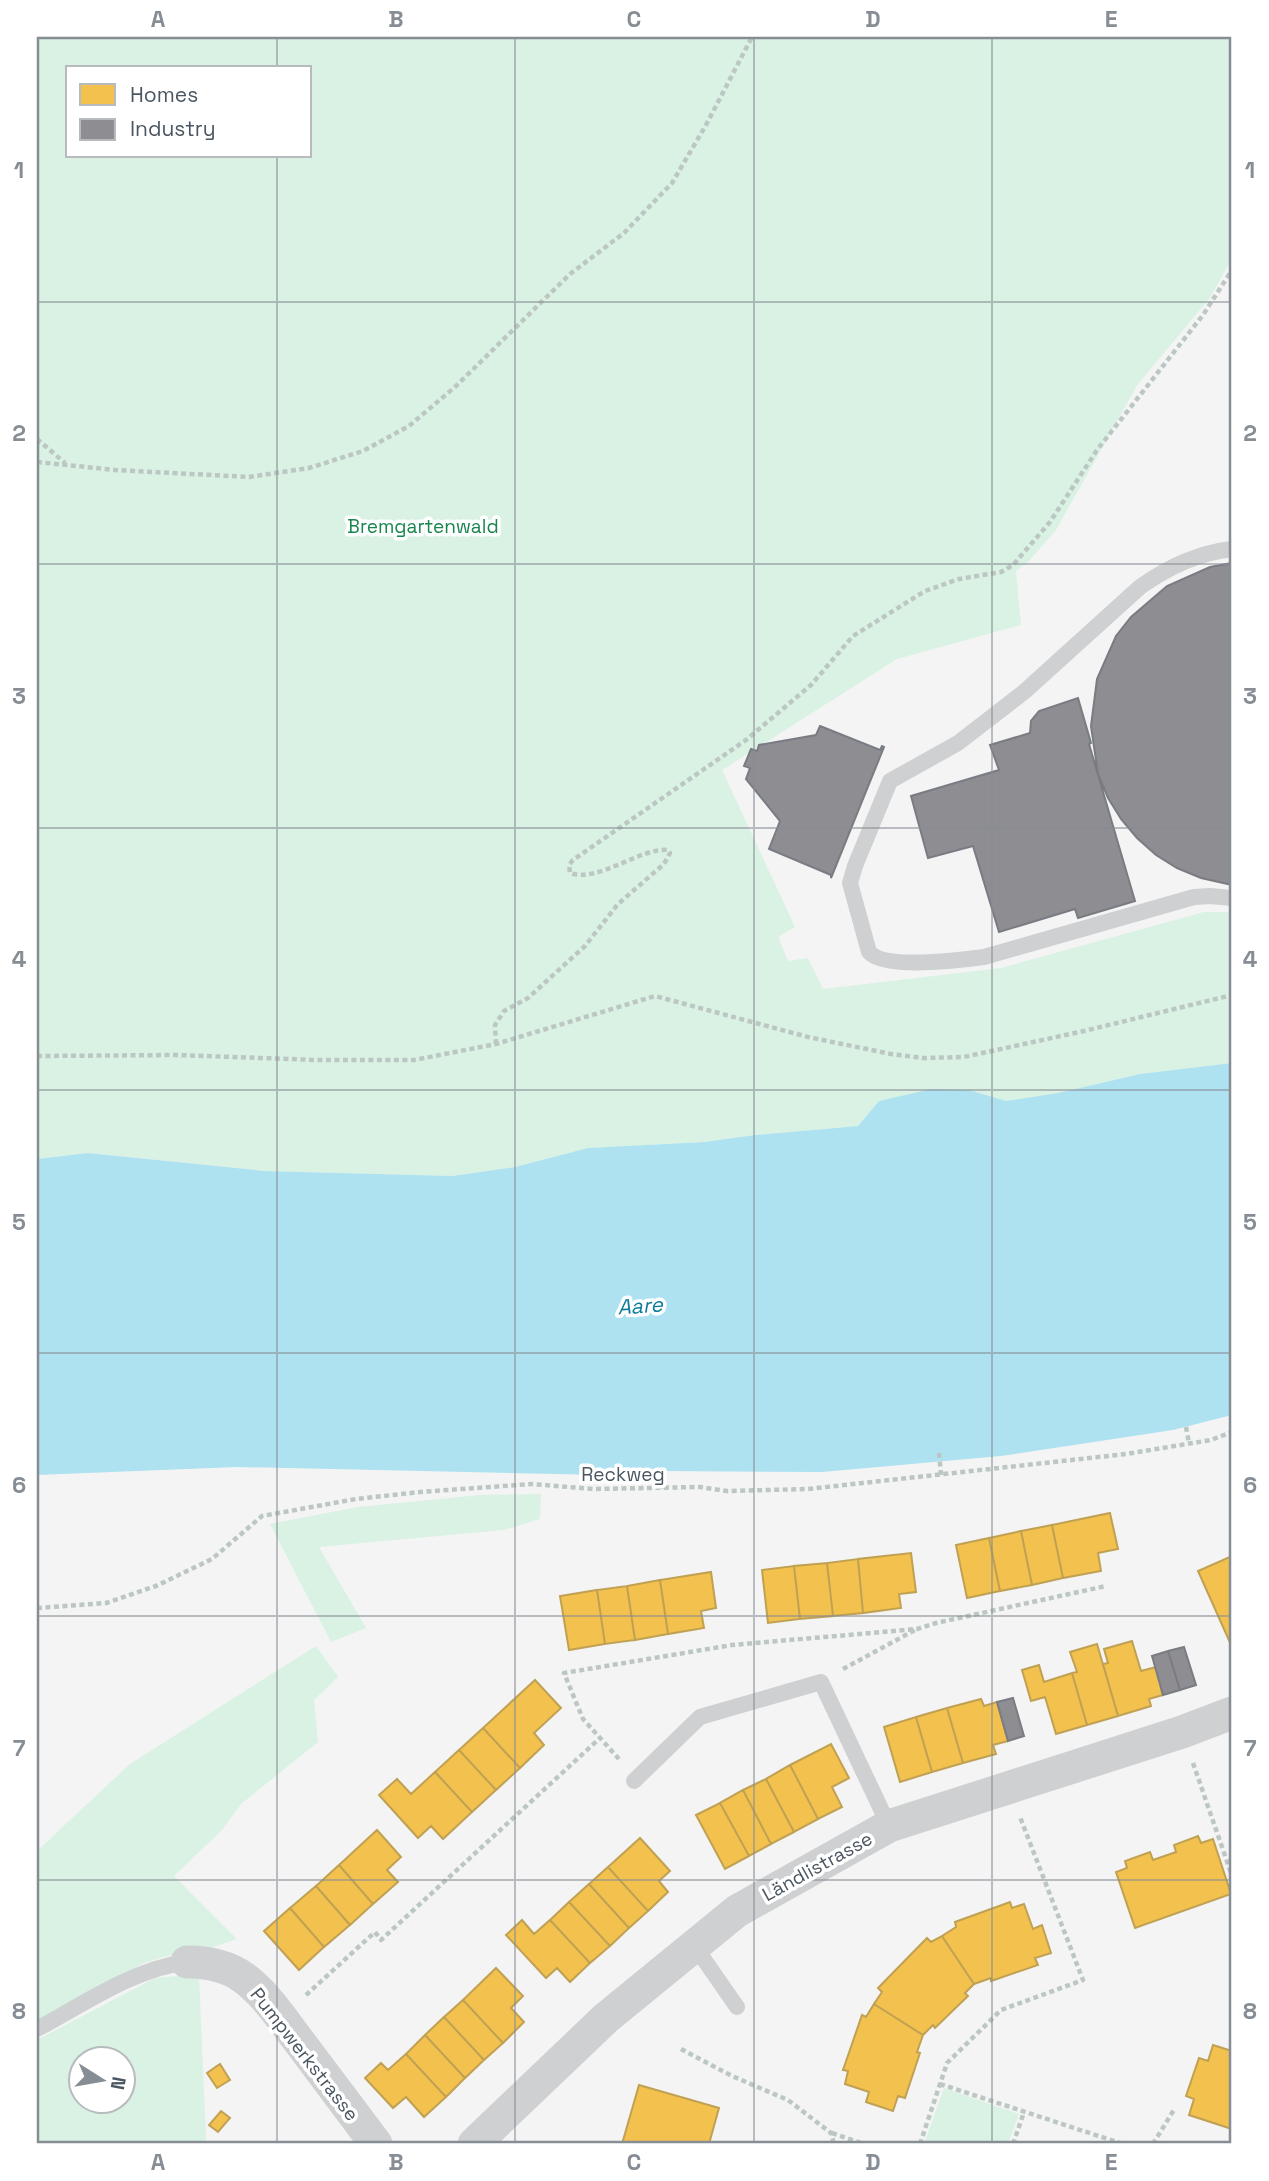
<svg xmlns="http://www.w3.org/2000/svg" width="1269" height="2181" viewBox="0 0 1269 2181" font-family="'Space Grotesk',sans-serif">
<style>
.green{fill:#d9f2e3;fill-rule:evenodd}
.water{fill:#aee2f0}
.homes{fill:#f2c14e;stroke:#c0a154;stroke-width:2}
.industry{fill:#8d8d92;stroke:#797c83;stroke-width:2}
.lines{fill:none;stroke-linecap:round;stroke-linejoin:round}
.path{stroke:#bcc7c4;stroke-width:4.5;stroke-dasharray:5 3.5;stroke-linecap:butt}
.lane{stroke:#ced0d2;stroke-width:16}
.street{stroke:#ced0d2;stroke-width:33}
.grid{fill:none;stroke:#868d94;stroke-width:2;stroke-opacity:0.55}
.labels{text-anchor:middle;stroke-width:7;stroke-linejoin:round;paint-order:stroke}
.park-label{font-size:19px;fill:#17864f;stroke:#fff}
.street-label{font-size:19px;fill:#4a5661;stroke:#fff}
.water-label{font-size:21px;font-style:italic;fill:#0c7c9b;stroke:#fff}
.neatline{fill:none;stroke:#868d94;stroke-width:2.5}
.grid-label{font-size:23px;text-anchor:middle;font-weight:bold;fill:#868d94}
</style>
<rect width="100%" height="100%" fill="#f4f4f4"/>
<path class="green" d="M37,37H1232V258L1210,298L1138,384L1056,530L1029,561L1016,571L1021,625L897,659L722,770L795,927L778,937L788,961L808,958L823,989L1001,968L1204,912H1232V1063L1140,1074L1058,1093L1006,1101L969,1090L879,1101L858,1126L755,1135L704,1142L588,1148L515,1167L452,1176L265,1171L88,1153L37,1159ZM68,68H310V156H68Z
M541,1494L540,1519L504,1530L319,1547L366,1628L331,1642L270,1524L358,1507L480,1495Z
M316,1646L338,1677L314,1700L318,1742L241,1804L222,1830L174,1876L237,1939L198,1952L167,1956L144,1963L37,2026V1851L130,1764Z
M178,1976H199L206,2140L202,2144H37V2040L155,1978ZM80,2058H122V2100H80Z
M944,2088L1019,2114L1008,2144H924Z"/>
<path class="water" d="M1232,1063V1415L1173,1430L1001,1456L822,1472L661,1471L603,1475L237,1467L37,1475V1159L88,1153L265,1171L452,1176L515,1167L588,1148L704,1142L755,1135L858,1126L879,1101L932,1089L969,1090L1006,1101L1058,1093L1140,1074Z"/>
<path class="homes" d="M1110,1513L1118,1549L1098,1553L1101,1571L1063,1578L1052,1525Z
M1052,1525L1063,1578L1032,1585L1021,1531Z
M1021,1531L1032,1585L1000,1591L989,1538Z
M989,1538L1000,1591L967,1598L956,1545Z
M911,1553L916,1592L899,1594L901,1608L863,1613L858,1559Z
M1232,1556V1647L1198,1571Z
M858,1559L863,1613L833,1616L827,1563Z
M827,1563L833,1616L800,1619L794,1566Z
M794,1566L800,1619L768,1623L762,1570Z
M711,1572L716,1608L701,1611L704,1628L668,1634L660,1580Z
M660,1580L668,1634L635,1640L627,1586Z
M627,1586L635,1640L605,1644L597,1590Z
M597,1590L605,1644L569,1650L560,1596Z
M1132,1641L1141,1671L1156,1667L1163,1695L1149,1699L1151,1706L1118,1716L1103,1664L1108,1663L1104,1649Z
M1097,1644L1118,1716L1087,1725L1072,1673L1077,1672L1070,1652Z
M1039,1665L1044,1682L1072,1673L1087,1725L1056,1734L1045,1697L1031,1701L1022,1670Z
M535,1680L561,1708L534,1733L544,1745L520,1768L483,1728Z
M981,1699L984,1706L997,1702L1008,1741L993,1745L996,1754L963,1763L947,1708Z
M947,1708L963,1763L932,1772L916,1717Z
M916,1717L932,1772L900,1782L884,1727Z
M483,1728L520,1768L496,1790L459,1750Z
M831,1744L849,1778L832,1787L842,1807L818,1819L790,1765Z
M459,1750L496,1790L472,1812L435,1772Z
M790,1765L818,1819L794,1832L766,1779Z
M435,1772L472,1812L443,1839L431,1826L418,1838L379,1795L397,1779L411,1794Z
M766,1779L794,1832L771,1844L743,1790Z
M743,1790L771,1844L749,1856L720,1803Z
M720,1803L749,1856L725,1869L696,1815Z
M377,1830L401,1857L387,1870L398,1882L373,1904L339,1865Z
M1198,1836L1201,1843L1213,1839L1231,1894L1135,1928L1116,1872L1127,1868L1125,1861L1150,1852L1153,1860L1176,1852L1174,1845Z
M640,1838L670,1871L659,1881L668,1892L648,1911L608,1867Z
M339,1865L373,1904L350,1925L316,1886Z
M608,1867L648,1911L629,1928L589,1884Z
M589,1884L629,1928L610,1946L569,1902Z
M316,1886L350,1925L324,1947L290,1908Z
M569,1902L610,1946L590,1963L550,1920Z
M1010,1902L1012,1908L1024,1904L1033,1929L1042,1925L1051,1953L1035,1958L1038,1965L991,1981V1978L974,1984L942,1936L956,1927L955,1922Z
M290,1908L324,1947L299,1970L264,1931Z
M522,1920L534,1934L550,1920L590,1963L570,1982L557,1968L546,1978L506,1935Z
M942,1936L974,1984L965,1993L968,1996L935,2028L933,2025L923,2035L874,2004L882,1992L878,1988L927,1938L931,1942Z
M496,1968L523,1996L511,2008L524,2022L503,2043L463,2000Z
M463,2000L503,2043L484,2060L444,2017Z
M874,2004L923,2035L917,2052L920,2053L905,2098L898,2096L893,2111L866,2102L869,2092L845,2084L848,2071L843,2070L862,2015L866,2017Z
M444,2017L484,2060L465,2078L425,2035Z
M425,2035L465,2078L446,2097L406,2054Z
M1213,2045L1232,2051V2129L1189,2115L1194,2099L1186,2096L1199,2058L1208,2061Z
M406,2054L446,2097L424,2117L406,2097L393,2108L365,2078L381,2063L388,2070Z
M220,2064L230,2080L217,2088L207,2073Z
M639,2085L719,2108L709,2144H622Z
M221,2111L230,2118L218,2132L209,2125Z"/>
<path class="industry" d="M1232,563V885L1201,878L1177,868L1156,855L1137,838L1121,819L1108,798L1098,774L1091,726L1097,679L1116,636L1131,617L1167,586L1210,567Z
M1078,698L1091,743L1089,744L1135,901L1078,918L1075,909L999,932L973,846L928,858L911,796L999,770L990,745L1030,733L1031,721L1039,711Z
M820,726L880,750L882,746L884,747L831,878V875L769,849L780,821L746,779L750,768L744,766L751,749L757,751L759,745L816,735Z
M1184,1647L1196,1685L1180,1690L1168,1651Z
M1168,1651L1180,1690L1163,1695L1152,1656Z
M1013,1698L1024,1736L1008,1741L997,1702Z"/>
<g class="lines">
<path class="path" d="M37,439L65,463
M37,462L115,470L249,477L309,468L363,451L409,426L455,387L570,274L624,233L672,183L706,125L752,37
M496,1044L495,1025L504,1011L528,998L585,946L618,904L664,864L670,853L668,850C641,847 599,883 570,873L569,865L573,860L746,740L811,685L853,636L925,591L959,579L1001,572L1013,565L1050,522L1097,450L1203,315L1232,270
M37,1056L177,1055L317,1060H414L496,1044L655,996L808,1037L891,1054L923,1058L964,1057L1084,1031L1232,995
M1186,1427L1189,1443
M939,1453L941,1475
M661,1471L662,1489
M37,1608L106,1603L156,1586L212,1559L262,1516L356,1499L420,1492L532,1484L593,1489L700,1487L727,1491L808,1489L1126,1454L1211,1440L1232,1432
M843,1669L915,1630
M619,1759L583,1719L564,1673L732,1645L917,1629L936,1623L1106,1586
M1193,1763L1232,1876
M306,1995L375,1932L381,1940L600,1738
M681,2049L732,2076L788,2100L831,2133L834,2144
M940,2084L1123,2144
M832,2133L864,2144
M920,2144L947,2063L1001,2010L1083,1980L1020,1817
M1013,2144L1024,2112
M1153,2144L1175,2108"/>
<path class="lane" d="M1232,549C1197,553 1168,567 1140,587L1024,692L958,743L890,781L855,866L850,883L869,952C884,970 961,960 984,957L1194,897L1210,896L1232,898
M634,1781L700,1717L821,1682L889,1826
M694,1945L737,2007
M37,2029C84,2004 133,1969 187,1962"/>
<path class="street" d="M187,1962C207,1962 228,1966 244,1978C267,1995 284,2022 301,2044C326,2077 351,2111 376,2144
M474,2144L606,2018L737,1911L889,1826L1182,1732L1232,1713"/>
</g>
<path class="grid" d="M277,37V68M515,37V2144M754,37V2144M992,37V2144M277,156V2144M37,302H1232M37,564H1232M37,828H1232M37,1090H1232M37,1353H1232M37,1616H1232M37,1880H1232"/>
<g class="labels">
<g class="park-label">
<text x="423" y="533">Bremgartenwald</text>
</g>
<g class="street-label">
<text x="623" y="1481">Reckweg</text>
<text transform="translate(817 1866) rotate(-29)" y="7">Ländlistrasse</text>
<text transform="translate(305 2054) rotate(52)" y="7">Pumpwerkstrasse</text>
</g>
<g class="water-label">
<text transform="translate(640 1306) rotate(-4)" y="7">Aare</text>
</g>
</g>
<rect width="1269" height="2181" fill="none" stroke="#ffffff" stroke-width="77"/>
<rect x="66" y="66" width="245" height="91" fill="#ffffff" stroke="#b7bbc0" stroke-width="2"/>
<rect x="80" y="84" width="35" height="21" fill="#f2c14e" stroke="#b7bbc0" stroke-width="2"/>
<text x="130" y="102" font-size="21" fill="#4a5661">Homes</text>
<rect x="80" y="119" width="35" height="21" fill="#8d8d92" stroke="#b7bbc0" stroke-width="2"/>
<text x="130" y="136" font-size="21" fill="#4a5661">Industry</text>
<g transform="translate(102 2080) rotate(101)"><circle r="33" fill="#ffffff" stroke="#b7bbc0" stroke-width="2"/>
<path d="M0-5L12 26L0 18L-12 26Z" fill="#868d94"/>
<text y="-10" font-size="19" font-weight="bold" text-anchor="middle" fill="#4a5661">N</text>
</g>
<rect x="38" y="38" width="1192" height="2104" class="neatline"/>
<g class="grid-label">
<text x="158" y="27">A</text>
<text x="396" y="27">B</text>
<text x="634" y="27">C</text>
<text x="873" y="27">D</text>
<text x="1111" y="27">E</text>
<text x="19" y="178">1</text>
<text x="1250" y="178">1</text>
<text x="19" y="441">2</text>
<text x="1250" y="441">2</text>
<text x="19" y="704">3</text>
<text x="1250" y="704">3</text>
<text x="19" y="967">4</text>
<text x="1250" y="967">4</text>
<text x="19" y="1230">5</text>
<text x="1250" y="1230">5</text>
<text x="19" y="1493">6</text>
<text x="1250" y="1493">6</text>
<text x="19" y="1756">7</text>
<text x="1250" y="1756">7</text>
<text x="19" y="2019">8</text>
<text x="1250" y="2019">8</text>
<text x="158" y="2170">A</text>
<text x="396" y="2170">B</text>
<text x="634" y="2170">C</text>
<text x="873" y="2170">D</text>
<text x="1111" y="2170">E</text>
</g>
</svg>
